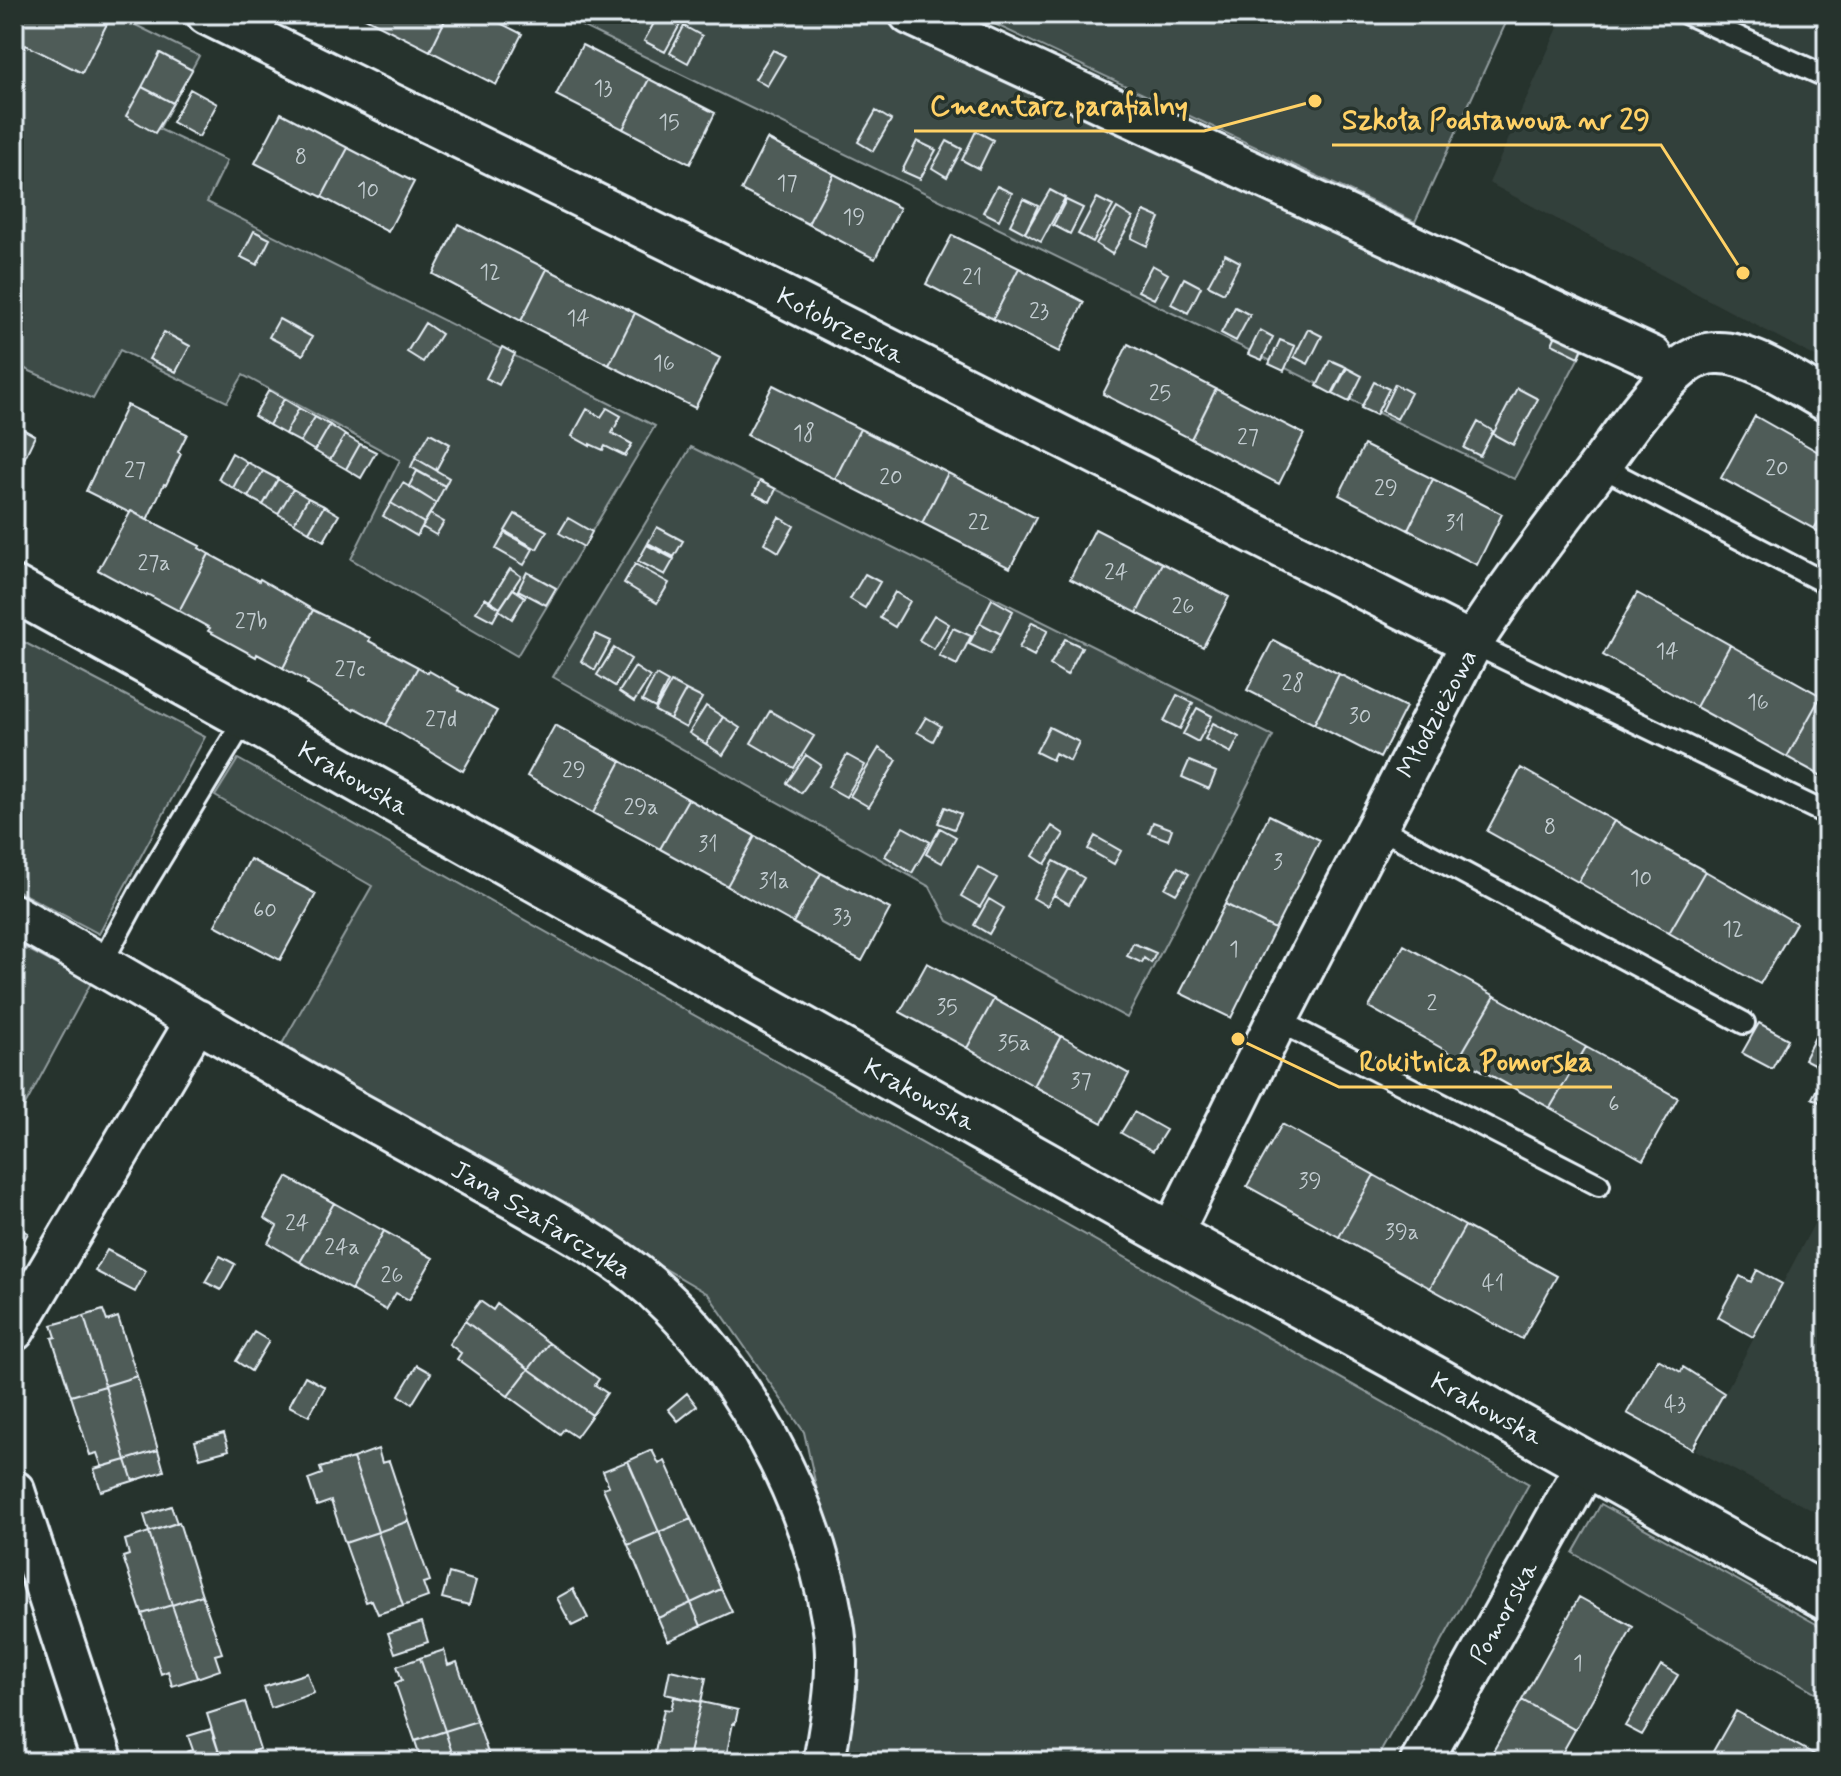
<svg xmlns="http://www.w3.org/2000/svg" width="1841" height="1776" viewBox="0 0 1841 1776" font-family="Mynerve,sans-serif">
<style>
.built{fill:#333f3a}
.green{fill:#3e4b47;stroke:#939ea0;stroke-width:2}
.building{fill:#505c59;stroke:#e8f1f8;stroke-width:2}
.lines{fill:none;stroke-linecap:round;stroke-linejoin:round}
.lane-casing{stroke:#e8f1f8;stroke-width:26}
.street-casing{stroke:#e8f1f8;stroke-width:46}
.primary-casing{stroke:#e8f1f8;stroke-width:50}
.lane{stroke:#26332d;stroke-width:20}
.street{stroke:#26332d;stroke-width:40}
.primary{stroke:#26332d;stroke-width:44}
.labels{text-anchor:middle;stroke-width:7;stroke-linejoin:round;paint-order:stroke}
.number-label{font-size:22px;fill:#c2ccd0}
.street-label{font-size:26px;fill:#e8f1f8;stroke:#26332d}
.leader{fill:none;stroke:#ffd166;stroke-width:3}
.callout-dot{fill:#ffd166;stroke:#26332d;stroke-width:3}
.callout-label{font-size:28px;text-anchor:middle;font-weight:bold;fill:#ffd166;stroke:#26332d;stroke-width:7;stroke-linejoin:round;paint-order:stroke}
</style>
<rect width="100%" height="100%" fill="#26332d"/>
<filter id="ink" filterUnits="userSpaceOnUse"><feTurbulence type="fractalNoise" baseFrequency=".0125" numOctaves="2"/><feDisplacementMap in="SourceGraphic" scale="16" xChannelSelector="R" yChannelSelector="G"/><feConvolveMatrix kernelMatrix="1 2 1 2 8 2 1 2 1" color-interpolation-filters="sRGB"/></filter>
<g filter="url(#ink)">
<path class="built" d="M1564,14H1827V363L1489,183Z
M1827,1199V1518L1695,1450Z"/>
<path class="green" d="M14,14H113L199,56L159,129L227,161L207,202L655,426L517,656L351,559L400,460L243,375L227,402L120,350L93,399L14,364Z
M557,14H869L1397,260L1587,342L1514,479Z
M973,14H1510L1415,222Z
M691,447L1273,736L1127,1018L948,921L930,887L553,677Z
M14,637L205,737L99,934L14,889Z
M238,759L1529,1484L1375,1762H841L855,1662L804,1432L708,1294L282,1044L372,886L215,796Z
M14,942L91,983L14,1126Z
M1601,1504L1827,1630V1699L1573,1553Z"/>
<path class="building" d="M14,14H112L82,73L26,45L14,68Z
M364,14H448L430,51L363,17Z
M448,14H482L522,34L496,85L430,51Z
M659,14H669L682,21L665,52L644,41Z
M684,26L702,36L688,63L670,53Z
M582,45L649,79L623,129L556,95Z
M773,50L785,56L767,86L755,79Z
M160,53L192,70L173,103L142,87Z
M649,79L715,113L690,164L623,129Z
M142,87L173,103L155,133L126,116Z
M190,89L217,104L199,137L172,122Z
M876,111L891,120L873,151L858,142Z
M281,113L348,148L322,197L255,163Z
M976,131L993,140L979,169L962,160Z
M767,139L834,174L808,224L741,190Z
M917,141L936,150L920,179L902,171Z
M947,141L962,149L947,177L932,168Z
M348,148L414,182L388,232L322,197Z
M834,174L900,208L875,259L808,224Z
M997,186L1012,193L999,220L983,212Z
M1050,190L1065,198L1041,242L1025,233Z
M1097,198L1113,206L1093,242L1078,234Z
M1023,199L1038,206L1025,233L1010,225Z
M1066,200L1083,208L1070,234L1053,225Z
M1117,208L1133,218L1112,254L1096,244Z
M1144,211L1160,218L1147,246L1131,238Z
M458,224L547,269L521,321L433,274Z
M254,231L270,239L257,265L241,257Z
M952,235L1019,268L993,319L926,284Z
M1225,254L1240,262L1224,293L1208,285Z
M1152,265L1168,274L1154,299L1138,291Z
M1019,268L1084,302L1059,352L993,319Z
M547,269L635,313L609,365L521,321Z
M1184,278L1201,287L1188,313L1171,304Z
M1235,307L1250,315L1236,341L1221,333Z
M635,313L720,358L695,408L609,365Z
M279,319L312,337L303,355L269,337Z
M425,323L441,334L423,362L407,352Z
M1308,329L1322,336L1308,364L1294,357Z
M1260,330L1273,337L1262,360L1248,354Z
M1558,330L1585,342L1579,357L1552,344Z
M164,332L190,346L176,372L149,359Z
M1280,340L1295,346L1284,371L1269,364Z
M1128,344L1216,389L1191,439L1103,394Z
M502,347L515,354L499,385L486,378Z
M1330,360L1346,367L1332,394L1317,386Z
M1347,368L1362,376L1349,402L1333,394Z
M1374,382L1389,389L1376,415L1361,408Z
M1395,384L1411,393L1397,419L1382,411Z
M773,385L860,429L835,479L747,435Z
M1517,388L1538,399L1513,445L1493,434Z
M1216,389L1304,434L1279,484L1191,439Z
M269,390L284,399L269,425L254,416Z
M284,399L299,408L285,434L269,425Z
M127,405L187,434L178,452L181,454L166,485L164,484L147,520L131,511L130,513L86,491Z
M299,408L315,417L300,442L285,434Z
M607,408L621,416L612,433L632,444L625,456L605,446L603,450L590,444V446L572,436L587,409L601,417Z
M1755,416L1827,457V507L1814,529L1721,478Z
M315,417L330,425L315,451L300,442Z
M1478,422L1493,431L1480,456L1464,448Z
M14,424L35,436L14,480Z
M330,425L345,435L330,460L315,451Z
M860,429L948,473L922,523L835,479Z
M430,433L450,444L436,470L415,458Z
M345,435L360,444L346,469L330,460Z
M360,444L376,452L361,478L346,469Z
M1364,445L1433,479L1408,530L1339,495Z
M232,453L247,462L233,488L218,479Z
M415,458L449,478L445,486L411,467Z
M247,462L263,471L248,497L233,488Z
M263,471L278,479L263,505L248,497Z
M417,471L445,486L436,503L409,486Z
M948,473L1036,518L1010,568L922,523Z
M278,479L293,489L278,514L263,505Z
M1433,479L1502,514L1477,565L1408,530Z
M760,481L776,489L770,502L754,494Z
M403,483L436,503L424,523L391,503Z
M293,489L308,498L294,523L278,514Z
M308,498L324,506L309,532L294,523Z
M391,503L424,523L417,536L383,516Z
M324,506L339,515L324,541L309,532Z
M1827,507V536L1814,529Z
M131,511L200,546L199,548L209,554L179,611L147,594L146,596L98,570Z
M430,514L444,522L436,535L422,527Z
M515,514L547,531L537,549L505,531Z
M779,517L794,526L779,552L764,543Z
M568,518L592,532L584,547L559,533Z
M657,527L683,541L674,557L648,543Z
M1095,529L1162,563L1137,613L1070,579Z
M505,533L533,549L524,565L496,549Z
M647,545L674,559L665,575L638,561Z
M209,554L259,581L260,579L313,610L283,668L257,654L256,657L208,631L210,628L179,611Z
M1162,563L1229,597L1203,647L1137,613Z
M635,564L669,583L657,603L624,583Z
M510,569L521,576L500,608L489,602Z
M527,572L556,588L546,605L518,590Z
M865,574L880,582L865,608L850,599Z
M513,589L525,597L512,619L499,610Z
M895,592L910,601L895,627L880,618Z
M1637,593L1730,645L1696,707L1603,655Z
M485,598L500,608L493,621L476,612Z
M992,599L1013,611L1001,634L980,623Z
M313,610L358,632L370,638L369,641L418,667L386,725L355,708L353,710L307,684L308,682L283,668Z
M934,615L949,624L934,649L919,640Z
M1032,622L1048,630L1034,656L1019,648Z
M980,623L1001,634L990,654L969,644Z
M953,628L971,636L957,665L939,656Z
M596,634L611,641L595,670L581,661Z
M1065,639L1082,647L1067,675L1050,665Z
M1273,640L1339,674L1314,724L1247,690Z
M1730,645L1821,696L1787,757L1696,707Z
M614,648L631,659L615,686L597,675Z
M418,667L428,673L429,671L459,688L458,690L497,711L463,771L386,725Z
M635,667L650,677L634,702L619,692Z
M1339,674L1406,707L1380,758L1314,724Z
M656,675L668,682L655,708L642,701Z
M671,682L686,690L670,719L655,711Z
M686,690L702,698L686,728L670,719Z
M1177,695L1193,703L1180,729L1164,721Z
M1821,696L1827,699V779L1787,757Z
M706,706L723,717L706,744L689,733Z
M1197,708L1212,716L1198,742L1183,734Z
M770,711L814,736L794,768L751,743Z
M723,717L740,728L723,755L706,744Z
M926,717L941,726L933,741L917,732Z
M1213,723L1239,737L1231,753L1205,739Z
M555,725L621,761L593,813L527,776Z
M1049,727L1079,742L1070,761L1055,753L1052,760L1036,752Z
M879,748L897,760L869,807L850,796Z
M806,755L821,765L801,793L787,783Z
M847,755L865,765L846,797L828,787Z
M621,761L688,799L660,849L593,813Z
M1189,761L1216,772L1209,789L1182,777Z
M1521,768L1614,821L1578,882L1487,831Z
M688,799L755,836L727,886L660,849Z
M945,807L961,814L954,829L938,823Z
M1269,815L1320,840L1275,929L1225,904Z
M1614,821L1705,871L1669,933L1578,882Z
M1153,822L1172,829L1168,840L1149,833Z
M1052,826L1064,834L1045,864L1033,856Z
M903,827L930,842L912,873L885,856Z
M940,828L956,837L942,863L926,854Z
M755,836L781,849L821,873L793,923L727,886Z
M1095,836L1121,851L1114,864L1088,849Z
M250,859L316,894L280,960L215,925Z
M1054,861L1069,869L1047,906L1033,898Z
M978,867L997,878L980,907L961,896Z
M1178,867L1189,874L1176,894L1165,888Z
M1069,869L1084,878L1069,904L1054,895Z
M1705,871L1796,923L1760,984L1669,933Z
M821,873L890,909L862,961L793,923Z
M989,899L1004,908L989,934L974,925Z
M1225,904L1275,929L1231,1018L1180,993Z
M1133,943L1156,953L1151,963L1144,958L1142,963L1127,956Z
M1404,945L1495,996L1459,1058L1369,1007Z
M927,963L994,999L967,1048L900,1012Z
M1495,996L1586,1047L1550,1108L1459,1058Z
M994,999L1061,1036L1034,1086L967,1048Z
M1759,1023L1788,1039L1772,1069L1742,1053Z
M1819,1029L1827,1034V1071L1804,1059Z
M1061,1036L1129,1074L1102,1123L1034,1086Z
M1586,1047L1678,1098L1643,1160L1550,1108Z
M1827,1070V1106L1812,1098Z
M1134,1112L1166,1130L1153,1151L1121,1133Z
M1282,1124L1374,1175L1339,1237L1247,1186Z
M1374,1175L1465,1226L1430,1288L1339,1237Z
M287,1177L334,1203L300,1262L268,1243L277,1226L264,1218Z
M334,1203L384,1231L351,1290L300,1262Z
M14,1225L28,1233L19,1250L14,1247Z
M1465,1226L1557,1276L1522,1339L1430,1288Z
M384,1231L433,1258L409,1300L396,1293L386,1310L351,1290Z
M107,1250L146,1271L135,1292L95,1271Z
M220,1256L235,1264L221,1290L205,1282Z
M1757,1270L1782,1284L1753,1337L1718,1317L1740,1276L1751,1282Z
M480,1301L493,1310L497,1304L549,1343L529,1369L465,1321Z
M103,1310L107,1321L118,1317L137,1376L105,1386L84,1316Z
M84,1316L105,1386L71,1396L52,1338L56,1337L52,1325Z
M465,1321L529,1369L508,1396L457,1359L461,1353L449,1344Z
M254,1332L269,1341L251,1371L236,1361Z
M549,1343L599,1379L595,1385L607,1393L592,1415L529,1369Z
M1658,1359L1681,1372L1683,1367L1724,1393L1692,1449L1627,1413Z
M417,1365L431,1373L412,1404L399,1395Z
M529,1369L592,1415L576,1437L564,1429L560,1434L508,1396Z
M137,1376L158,1450L126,1460L105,1386Z
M305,1376L325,1387L309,1416L289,1406Z
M105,1386L126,1460L102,1467L97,1453L90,1455L71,1396Z
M687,1393L697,1406L678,1421L668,1409Z
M224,1433L229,1450L200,1458L195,1441Z
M378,1449L382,1463L389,1461L409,1521L378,1532L353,1458Z
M158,1450L164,1471L133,1481L126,1460Z
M652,1450L659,1464L665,1461L691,1519L659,1532L628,1461Z
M353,1458L378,1532L345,1543L331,1501L317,1506L308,1479L322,1474L320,1468Z
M126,1460L133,1481L101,1491L94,1469Z
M628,1461L659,1532L628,1545L603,1488L609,1486L603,1471Z
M171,1506L177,1523L149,1532L144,1515Z
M691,1519L721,1589L691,1603L659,1532Z
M409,1521L430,1581L423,1583L428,1597L403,1606L378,1532Z
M179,1522L202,1595L172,1605L149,1532Z
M149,1532L172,1605L142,1614L123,1557L129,1555L125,1540Z
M378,1532L403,1606L378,1614L372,1600L366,1602L345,1543Z
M659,1532L691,1603L658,1618L628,1545Z
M449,1573L476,1581L469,1605L442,1598Z
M573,1589L588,1618L572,1626L557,1598Z
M721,1589L732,1612L701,1626L691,1603Z
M202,1595L222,1653L215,1655L220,1670L197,1678L172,1605Z
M1579,1597L1633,1627L1575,1730L1522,1700Z
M691,1603L701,1626L668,1641L658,1618Z
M172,1605L197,1678L172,1686L168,1671L161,1674L142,1614Z
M422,1622L428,1642L395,1653L388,1633Z
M444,1650L448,1665L457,1662L477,1721L445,1731L420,1658Z
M420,1658L445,1731L415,1741L395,1683L402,1680L397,1666Z
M1661,1665L1678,1675L1642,1735L1625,1726Z
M670,1670L706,1678L701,1702L665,1694Z
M307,1673L314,1693L271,1708L264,1687Z
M674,1697L701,1702L687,1762H653L664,1709L671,1710Z
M1522,1700L1575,1730L1557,1762H1487Z
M245,1702L260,1749L253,1751L257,1762H222L207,1714Z
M701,1702L738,1710L735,1724L733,1723L725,1762H687Z
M1736,1711L1819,1757L1826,1755L1827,1762H1707Z
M477,1721L491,1762H455L445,1731Z
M211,1729L222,1762H190L187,1752L193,1750L188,1736Z
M445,1731L455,1762H422L415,1741Z"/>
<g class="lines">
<defs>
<path id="lane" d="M1687,14L1827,77
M1600,466L1827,584
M1472,643L1827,814
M1376,826L1744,1023
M101,964L140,892L246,717
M1277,1020L1599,1185"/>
<path id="street" d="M207,14L783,296L1472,643
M910,14L1652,357
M14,915C125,977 234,1044 345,1106C403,1138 460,1169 518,1201C558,1224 600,1246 637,1275C736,1355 812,1497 833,1623C841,1669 832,1716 824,1762
M1171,1235L1277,1020L1472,643C1509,585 1552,530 1593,475C1620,439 1648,394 1683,366C1692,359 1704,353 1716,353C1751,351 1797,385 1827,401
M14,1330L197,1020
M14,1491L103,1762
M1421,1762L1587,1464"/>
<path id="primary" d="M14,589L246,717L1171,1235L1415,1368L1827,1598"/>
</defs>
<use href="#lane" class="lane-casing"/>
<use href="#street" class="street-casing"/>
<use href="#primary" class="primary-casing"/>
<use href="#lane" class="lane"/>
<use href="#street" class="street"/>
<use href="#primary" class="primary"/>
</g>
</g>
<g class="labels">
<g class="number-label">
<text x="603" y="95">13</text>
<text x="669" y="129">15</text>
<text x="301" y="164">8</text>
<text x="787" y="190">17</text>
<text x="368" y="197">10</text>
<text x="854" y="224">19</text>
<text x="490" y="279">12</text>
<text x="972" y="284">21</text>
<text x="1039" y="318">23</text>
<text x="578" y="325">14</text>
<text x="664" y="370">16</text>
<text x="1160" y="400">25</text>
<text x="804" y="440">18</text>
<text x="1248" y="444">27</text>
<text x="1777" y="475">20</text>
<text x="135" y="477">27</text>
<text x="891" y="484">20</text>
<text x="1386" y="495">29</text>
<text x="979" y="529">22</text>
<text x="1455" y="530">31</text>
<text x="154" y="570">27a</text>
<text x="1116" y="579">24</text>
<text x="1183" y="613">26</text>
<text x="251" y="628">27b</text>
<text x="1667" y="658">14</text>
<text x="350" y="676">27c</text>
<text x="1293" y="690">28</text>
<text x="1758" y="709">16</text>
<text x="1360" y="723">30</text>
<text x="441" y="726">27d</text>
<text x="574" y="777">29</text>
<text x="641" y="814">29a</text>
<text x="1550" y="834">8</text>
<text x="708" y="851">31</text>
<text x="1278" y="869">3</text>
<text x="1641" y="885">10</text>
<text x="774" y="888">31a</text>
<text x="265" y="917">60</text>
<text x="842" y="924">33</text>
<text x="1733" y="936">12</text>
<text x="1234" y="956">1</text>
<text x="1432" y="1010">2</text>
<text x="947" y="1014">35</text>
<text x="1014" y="1050">35a</text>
<text x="1081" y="1088">37</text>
<text x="1614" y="1111">6</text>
<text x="1310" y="1188">39</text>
<text x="297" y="1230">24</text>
<text x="1402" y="1239">39a</text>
<text x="342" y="1254">24a</text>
<text x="392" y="1282">26</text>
<text x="1493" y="1290">41</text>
<text x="1675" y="1411">43</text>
<text x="1578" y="1670">1</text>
</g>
<g class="street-label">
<text transform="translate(841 325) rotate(27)" y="9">Kołobrzeska</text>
<text transform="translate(1436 713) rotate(-62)" y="9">Młodzieżowa</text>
<text transform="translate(354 778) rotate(30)" y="9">Krakowska</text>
<text transform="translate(920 1094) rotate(29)" y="9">Krakowska</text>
<text transform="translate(542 1219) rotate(31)" y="9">Jana Szafarczyka</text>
<text transform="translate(1487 1408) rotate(29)" y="9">Krakowska</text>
<text transform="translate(1503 1612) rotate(-61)" y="9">Pomorska</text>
</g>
</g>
<path class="leader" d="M1315 101L1204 131H914M1743 273L1661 145H1332M1238 1039L1339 1087H1612"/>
<g class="callout-dot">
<circle cx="1315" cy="101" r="8"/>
<circle cx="1743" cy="273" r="8"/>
<circle cx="1238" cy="1039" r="8"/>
</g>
<g class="callout-label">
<text x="1059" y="115">Cmentarz parafialny</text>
<text x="1496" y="129">Szkoła Podstawowa nr 29</text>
<text x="1476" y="1071">Rokitnica Pomorska</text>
</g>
<rect width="1841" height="1776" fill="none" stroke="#26332d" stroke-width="48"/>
<rect x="24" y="24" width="1793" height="1728" fill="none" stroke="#e8f1f8" stroke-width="3" filter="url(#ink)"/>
</svg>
